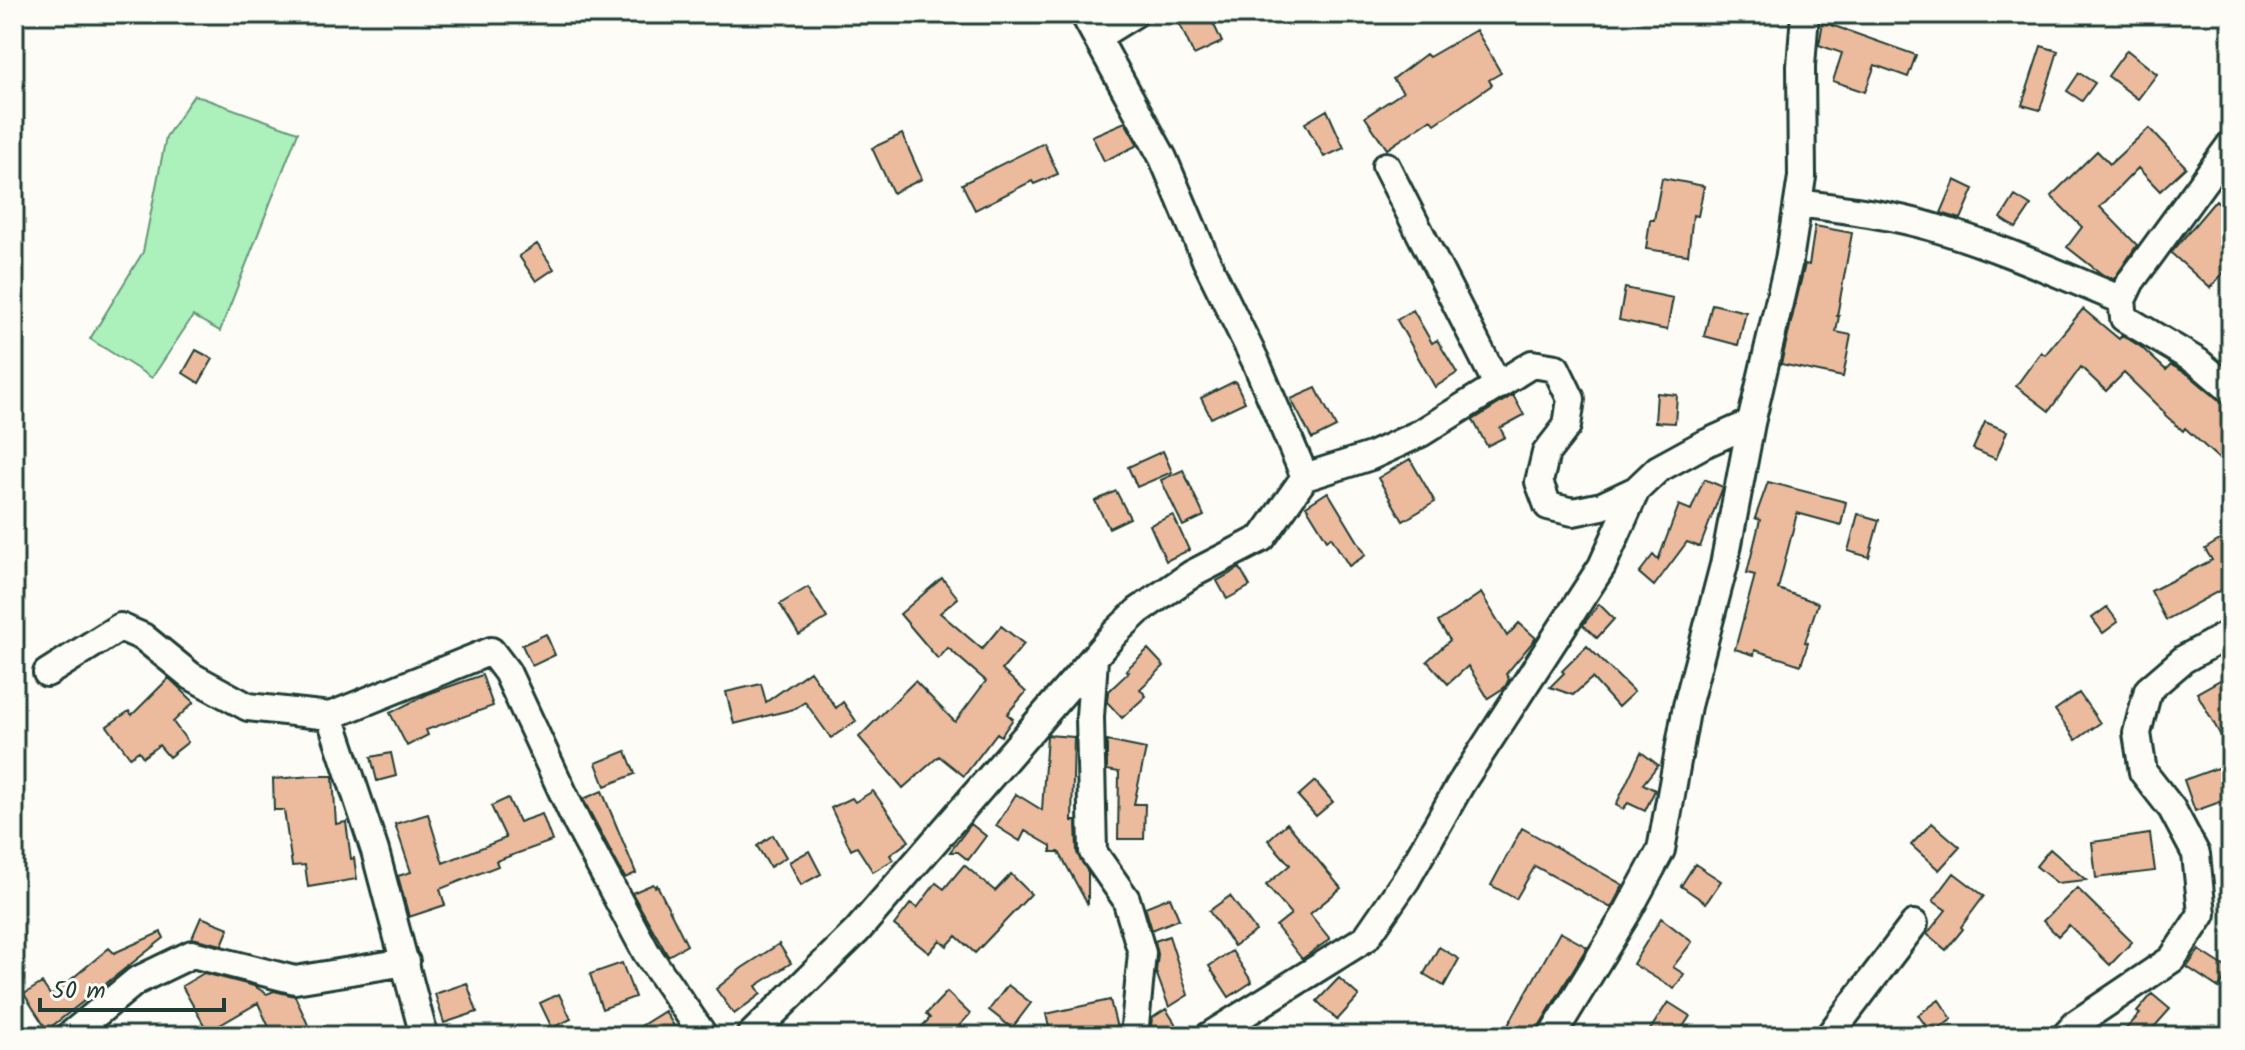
<svg xmlns="http://www.w3.org/2000/svg" width="2245" height="1050" viewBox="0 0 2245 1050" font-family="Kalam,sans-serif">
<style>
.green{fill:#acf0bb;stroke:#669678;stroke-width:2}
.building{fill:#ecbb9d;stroke:#1f3d34;stroke-width:2}
.lines{fill:none;stroke-linecap:round;stroke-linejoin:round}
.minor-casing{stroke:#1f3d34;stroke-width:32}
.minor{stroke:#fdfcf7;stroke-width:26}
</style>
<rect width="100%" height="100%" fill="#fdfcf7"/>
<filter id="ink" filterUnits="userSpaceOnUse"><feTurbulence type="fractalNoise" baseFrequency=".0125" numOctaves="2"/><feDisplacementMap in="SourceGraphic" scale="16" xChannelSelector="R" yChannelSelector="G"/><feConvolveMatrix kernelMatrix="1 2 1 2 8 2 1 2 1" color-interpolation-filters="sRGB"/></filter>
<g filter="url(#ink)">
<path class="green" d="M194,95L298,132L220,331L193,316L152,378L90,339L143,252L166,137Z"/>
<path class="building" d="M1175,14H1209L1222,42L1194,55Z
M1823,22L1916,55L1908,77L1875,65L1865,92L1833,81L1842,53L1819,45Z
M1476,30L1501,73L1489,80L1492,85L1435,124L1431,119L1387,149L1365,117L1403,92L1393,79L1426,54L1429,57Z
M2041,46L2058,51L2040,110L2022,105Z
M2127,50L2157,74L2138,99L2108,76Z
M2079,73L2095,83L2082,101L2067,91Z
M1327,110L1344,148L1324,157L1305,123Z
M1125,122L1138,145L1104,161L1092,136Z
M2149,128L2186,167L2160,191L2138,168L2100,207L2137,245L2114,279L2103,275L2067,247L2082,227L2051,196L2097,151L2110,164Z
M902,134L922,179L893,193L872,148Z
M1044,143L1058,174L1034,184L1032,181L975,210L962,184Z
M1662,178L1704,186L1698,216L1693,215L1688,255L1646,249L1650,220H1654Z
M1955,180L1974,189L1961,219L1941,213Z
M2015,196L2031,206L2016,228L2001,218Z
M2216,200L2231,214V264L2210,288L2171,253Z
M1815,226L1852,233L1837,316H1839L1836,332L1851,335L1843,377L1781,364L1805,264L1809,265Z
M537,244L554,269L536,281L519,256Z
M1625,288L1673,298L1667,330L1619,320Z
M1712,304L1746,312L1738,345L1704,336Z
M2083,309L2119,339L2122,335L2141,347L2166,370L2171,365L2189,375L2221,402L2231,406V470L2185,428L2183,431L2164,414L2165,413L2124,373L2106,391L2081,367L2049,411L2016,386L2041,352L2045,355Z
M1413,310L1432,343L1437,340L1457,373L1435,387L1397,320Z
M196,350L213,359L199,383L183,373Z
M1235,381L1245,402L1211,418L1201,398Z
M1316,388L1336,427L1312,439L1291,399Z
M1657,393L1677,395L1675,423L1655,422Z
M1513,395L1524,415L1500,428L1505,437L1487,446L1473,420Z
M1985,422L2007,431L1996,459L1973,449Z
M1163,451L1172,472L1137,487L1128,467Z
M1410,459L1435,502L1403,521L1378,478Z
M1183,470L1204,516L1183,526L1161,480Z
M1704,479L1723,487L1700,547L1687,542L1654,586L1639,573L1653,555L1658,560L1679,505L1691,510Z
M1768,482L1846,502L1841,525L1797,513L1778,589L1818,603L1805,642L1808,643L1801,665L1755,650L1754,655L1735,649L1755,575L1747,573L1760,520L1755,518Z
M1116,491L1130,518L1109,528L1095,501Z
M1328,492L1366,555L1349,566L1331,537L1327,540L1306,506Z
M1858,514L1879,520L1869,557L1848,551Z
M1173,515L1189,550L1166,561L1150,525Z
M2231,533V591L2228,586L2166,620L2151,591L2212,560L2205,549Z
M1240,568L1250,586L1227,599L1217,581Z
M942,578L958,598L940,613L982,649L1001,626L1024,644L1002,670L1026,692L1007,714L1013,719L1001,736L997,733L964,776L939,756L903,788L859,737L915,681L955,722L986,681L948,648L938,659L900,614Z
M808,587L827,618L799,635L780,604Z
M1481,593L1507,636L1519,623L1536,638L1506,674L1509,679L1505,687L1488,698L1468,666L1448,684L1427,661L1450,640L1438,622Z
M1599,604L1614,619L1597,638L1583,625Z
M2107,607L2118,622L2103,633L2092,618Z
M546,634L555,655L532,666L522,645Z
M1587,646L1634,692L1618,707L1592,678L1573,695L1550,687L1564,673L1562,671Z
M1148,649L1164,666L1140,689L1146,696L1122,718L1107,702L1108,692L1129,672L1126,670Z
M810,671L836,708L843,702L856,721L831,738L805,702L794,709L734,724L726,692L761,684L766,702Z
M2231,674V754L2197,693Z
M482,675L493,706L426,730L428,735L407,746L390,713L428,694Z
M169,678L194,702L173,722L188,742L169,757L159,745L143,757L139,751L130,757L107,726L129,711L132,715Z
M2079,693L2100,723L2076,740L2055,710Z
M1047,735L1074,737L1072,821H1076L1077,853L1088,872V905L1059,852H1051V846L1025,831L1020,841L996,826L1016,794L1042,810Z
M1107,741L1146,749L1134,804H1145L1144,839H1118L1119,772L1107,770Z
M626,751L635,774L605,786L596,763Z
M1641,752L1658,765L1643,784L1655,790L1645,811L1628,803L1623,809L1616,805Z
M391,753L396,776L377,781L371,757Z
M2231,763V798L2195,811L2184,780Z
M313,776H333L336,824L346,822L351,859L354,858L357,879L308,887L305,865L292,866L284,810H274L273,779Z
M1315,781L1333,802L1316,816L1298,796Z
M602,791L636,873L625,878L583,799Z
M873,791L909,841L890,855L893,860L873,872L857,847L851,850L831,808L852,798L855,802Z
M508,798L519,822L542,814L552,841L496,861L498,866L440,889L445,905L409,917L398,876L411,872L395,824L428,814L443,863L506,838L491,806Z
M1287,823L1341,888L1310,914L1330,939L1302,959L1276,926L1291,914L1266,885L1290,865L1268,840Z
M1932,823L1960,847L1939,870L1911,845Z
M971,824L986,836L968,860L958,852H950Z
M1522,828L1623,885L1611,908L1535,866L1516,899L1491,885Z
M2150,834L2155,871L2096,878L2092,842Z
M773,835L786,857L770,867L757,846Z
M2050,849L2086,880L2057,883L2036,866Z
M809,851L821,874L801,885L789,862Z
M1695,864L1721,881L1706,903L1681,886Z
M964,865L995,891L1011,874L1031,894L975,953L956,936L947,946L940,940L929,953L894,925L911,903L917,908L936,883L944,889Z
M1954,873L1984,896L1961,927L1963,929L1946,950L1927,934L1946,910L1933,901Z
M653,884L655,887L657,885L687,945L668,956L632,893Z
M2077,888L2132,942L2110,965L2069,925L2058,936L2043,921Z
M1230,896L1256,931L1234,946L1209,911Z
M1170,897L1179,919L1152,930L1145,907Z
M201,917L229,928L222,945L192,938Z
M1661,918L1692,942L1673,967L1684,974L1674,989L1633,964Z
M161,932L164,938L47,1030L24,994L42,983L51,996L109,948L114,953Z
M1560,932L1587,947L1538,1028L1536,1036H1502Z
M1169,936L1188,995L1169,1007L1156,972L1158,954L1155,941Z
M779,944L791,963L756,986L761,994L734,1014L716,989L742,968Z
M1439,947L1459,959L1444,986L1424,974Z
M2199,950L2230,970L2219,988L2187,967Z
M1232,951L1252,982L1229,997L1209,966Z
M622,963L635,997L602,1009L590,974Z
M204,973L254,986L267,994L274,991L295,996L313,1036H273L258,1003L208,1032L182,986Z
M1339,978L1359,996L1337,1020L1317,1001Z
M467,983L477,1012L444,1023L435,994Z
M1008,985L1031,1003L1012,1028L989,1010Z
M947,992L970,1014L950,1036H913L930,1018L926,1014Z
M559,994L571,1019L552,1028L540,1003Z
M2152,994L2170,1009L2146,1036H2119L2140,1014L2137,1012Z
M1110,1000L1118,1032L1099,1036H1051L1046,1014Z
M1939,1000L1952,1019L1932,1034L1918,1015Z
M1668,1002L1690,1016L1677,1036H1646Z
M1166,1009L1183,1036L1150,1035L1152,1018Z
M665,1011L680,1036H625Z"/>
<g class="lines">
<defs>
<path id="minor" d="M1084,14L1163,158L1206,260L1255,360L1305,477
M1097,37L1134,14
M2231,144L2131,281L2122,300L2124,318L2198,362L2231,390
M1386,166L1497,384
M1798,203C1842,209 1888,214 1932,227C1997,246 2059,274 2122,300
M1094,659L1090,717L1093,852L1126,899L1142,953L1134,1036
M47,673L120,627L143,637L191,676L248,707L330,716L375,851L424,1036
M330,716L491,651L507,672L577,823L646,952L704,1036
M69,1036L136,981L192,954L295,980L406,962
M750,1036L857,931L1115,633L1138,611L1192,574L1262,538L1305,477L1371,456L1421,433L1532,364L1556,368L1571,399L1567,426L1546,453L1539,482L1548,506L1573,512L1602,506L1636,490L1658,469L1702,445L1751,423
M1209,1036L1366,938L1406,880L1460,785L1602,566L1636,490
M1552,1036L1628,911L1661,850L1687,706L1724,565L1751,423L1789,260L1802,177L1801,66L1805,14
M1829,1036L1914,924
M2065,1036L2077,1023L2172,959L2202,914L2196,854L2172,809L2143,772L2137,733L2148,690L2184,659L2231,633"/>
</defs>
<use href="#minor" class="minor-casing"/>
<use href="#minor" class="minor"/>
</g>
</g>
<rect width="2245" height="1050" fill="none" stroke="#fdfcf7" stroke-width="48"/>
<rect x="24" y="24" width="2197" height="1002" fill="none" stroke="#1f3d34" stroke-width="3" filter="url(#ink)"/>
<path d="M40 998v12h184v-12" fill="none" stroke="#1f3d34" stroke-width="4"/>
<text x="52" y="998" font-size="24" fill="#1f3d34" stroke="#fdfcf7" stroke-width="6" paint-order="stroke">50 m</text>
</svg>
